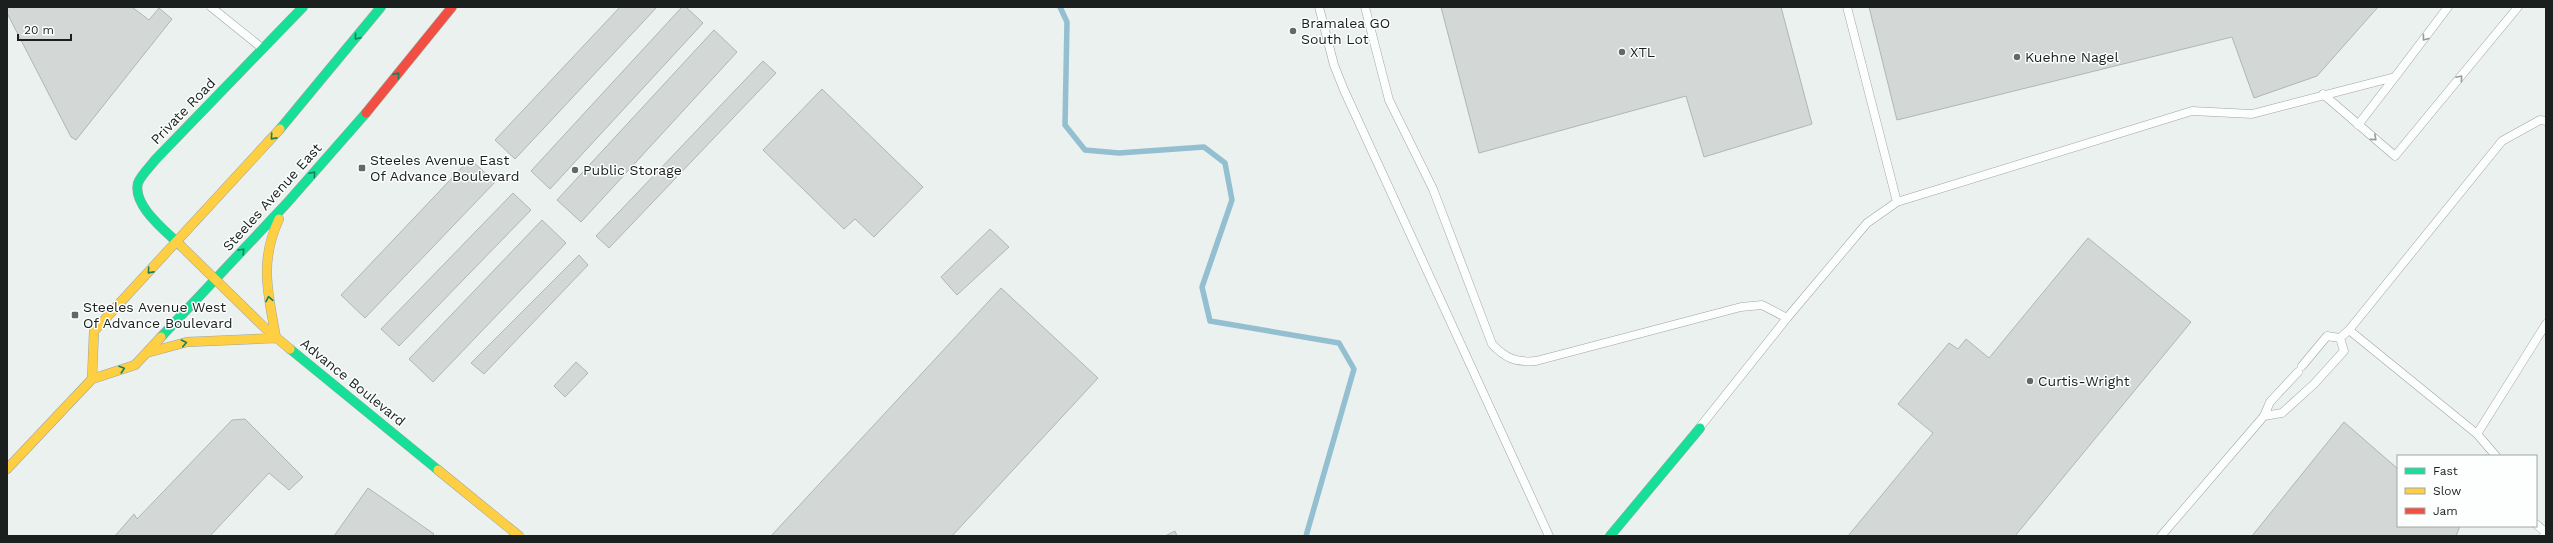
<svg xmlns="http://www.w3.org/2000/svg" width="2553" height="543" viewBox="0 0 2553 543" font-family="'Work Sans',sans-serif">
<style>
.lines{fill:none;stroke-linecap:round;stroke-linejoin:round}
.stream{stroke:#94bfd0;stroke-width:5.5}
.building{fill:#d3d8d7;stroke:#b0b5b5}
.lane-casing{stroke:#a0a5a3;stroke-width:9}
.fast-casing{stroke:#a0a5a3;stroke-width:10}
.slow-casing{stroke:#a0a5a3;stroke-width:10}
.jam-casing{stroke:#a0a5a3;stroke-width:10}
.lane{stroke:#fcfdfd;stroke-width:8}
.fast{stroke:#16e098;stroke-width:9}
.slow{stroke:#ffcf43;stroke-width:9}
.jam{stroke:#f24e42;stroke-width:9}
.oneway{stroke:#18805b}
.oneway2{stroke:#979a99}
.poi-dot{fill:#636967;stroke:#fcfffe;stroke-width:1.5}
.labels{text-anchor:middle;stroke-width:3;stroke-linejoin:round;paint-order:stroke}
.poi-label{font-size:14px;fill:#1b201e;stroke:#fcfffe;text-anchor:start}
.street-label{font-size:14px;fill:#1b201e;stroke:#fcfffe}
</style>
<rect width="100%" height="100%" fill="#eaf1ef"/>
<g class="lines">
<path class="stream" d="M1060,7L1067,22L1065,125L1085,150L1119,153L1204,147L1225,163L1232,200L1202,287L1210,321L1339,343L1354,369L1306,536"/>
</g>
<path class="building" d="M7,7H132L149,20L159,8L172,19L76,140L71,137L7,13Z
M620,7H657L515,159L495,140Z
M682,7H686L703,23L550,189L531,171Z
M1441,7H1781L1812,124L1704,157L1686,96L1479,153Z
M1869,7H2378L2317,76L2254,98L2232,37L1897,120Z
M714,30L737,52L581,222L557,200Z
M763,61L776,73L609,248L596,236Z
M822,89L923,187L874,237L855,219L844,229L763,150Z
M470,159L495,182L365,318L341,295Z
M513,193L531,210L399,346L381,329Z
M542,220L566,243L433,382L409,359Z
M990,229L1009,247L957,295L941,277Z
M2088,238L2191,322L2015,536H1848L1933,433L1898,404L1949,343L1958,349L1966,339L1989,358Z
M579,255L588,265L484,374L471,363Z
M1001,288L1098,378L952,536H771Z
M576,362L588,373L565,397L554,386Z
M245,419L303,477L289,490L269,473L210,536H115L134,514L137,519L232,420Z
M2344,422L2398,469V526H2460L2456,536H2252Z
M368,488L434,534L432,536H334Z
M1175,531L1177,536H1165Z"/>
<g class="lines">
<defs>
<path id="lane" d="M211,7L262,48
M1319,7L1334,65L1344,90L1549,536
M1365,7L1389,100L1433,189L1492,344C1505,358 1516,363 1536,361L1741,307L1762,305L1787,318
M1847,7L1897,202
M2323,94L2395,156L2518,7
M2358,125L2395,77
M2349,330L2477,434L2496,456
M2302,366L2327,336L2340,338L2349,330L2502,141L2540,120L2546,121
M2264,416L2282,413L2314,384L2344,351L2340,338
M1700,427L1787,318L1867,223L1897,202L2192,111L2252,114L2395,77L2448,7
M2477,434L2546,324
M2536,524L2545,532L2543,536
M2161,536L2264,416L2270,402L2298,372"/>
<path id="fast" d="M280,129L381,7
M181,246C167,232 132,206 138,183C141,175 150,167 155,160L303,7
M161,337L287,203L366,113
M290,349L438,470
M1610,536L1700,428"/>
<path id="slow" d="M181,246L265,328L290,349
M276,338C268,293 259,262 279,219
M146,353L187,342L276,338
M92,379L94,331L280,129
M7,469L92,379L135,365L161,337
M438,470L519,536"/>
<path id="jam" d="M366,113L452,7"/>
</defs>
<use href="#lane" class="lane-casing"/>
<use href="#fast" class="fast-casing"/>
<use href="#slow" class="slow-casing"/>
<use href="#jam" class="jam-casing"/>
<use href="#lane" class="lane"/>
<use href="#fast" class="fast"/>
<use href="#slow" class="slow"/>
<use href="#jam" class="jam"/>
</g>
<defs><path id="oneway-chevron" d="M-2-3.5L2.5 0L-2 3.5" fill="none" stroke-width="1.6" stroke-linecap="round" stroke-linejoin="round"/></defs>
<g class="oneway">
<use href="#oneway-chevron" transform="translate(357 37) rotate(129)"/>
<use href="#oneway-chevron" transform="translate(397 75) rotate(-51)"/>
<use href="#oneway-chevron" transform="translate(273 137) rotate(132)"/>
<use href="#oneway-chevron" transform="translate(313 174) rotate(-49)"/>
<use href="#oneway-chevron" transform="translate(242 251) rotate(-47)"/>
<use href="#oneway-chevron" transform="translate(150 271) rotate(132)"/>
<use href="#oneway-chevron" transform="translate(269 299) rotate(-101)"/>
<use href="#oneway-chevron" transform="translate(184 343) rotate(-12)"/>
<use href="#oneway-chevron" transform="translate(122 369) rotate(-18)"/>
</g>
<g class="oneway2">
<use href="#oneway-chevron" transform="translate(2425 38) rotate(127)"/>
<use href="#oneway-chevron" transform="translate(2460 78) rotate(-50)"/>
<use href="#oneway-chevron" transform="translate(2374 138) rotate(41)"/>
</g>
<g class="poi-dot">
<circle cx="1293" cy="31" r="4"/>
<circle cx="1622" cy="52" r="4"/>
<circle cx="2017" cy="57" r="4"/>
<rect x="358" y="164" width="8" height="8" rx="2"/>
<circle cx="575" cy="170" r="4"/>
<rect x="71" y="311" width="8" height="8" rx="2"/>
<circle cx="2030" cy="381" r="4"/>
</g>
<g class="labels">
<g class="poi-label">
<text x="1301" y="28">Bramalea GO<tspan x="1301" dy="16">South Lot</tspan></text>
<text x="1630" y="57">XTL</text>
<text x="2025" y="62">Kuehne Nagel</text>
<text x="370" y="165">Steeles Avenue East<tspan x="370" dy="16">Of Advance Boulevard</tspan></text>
<text x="583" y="175">Public Storage</text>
<text x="83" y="312">Steeles Avenue West<tspan x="83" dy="16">Of Advance Boulevard</tspan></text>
<text x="2038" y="386">Curtis-Wright</text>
</g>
<g class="street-label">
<text transform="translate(183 111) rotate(-46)" y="5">Private Road</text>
<text transform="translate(272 197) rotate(-48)" y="5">Steeles Avenue East</text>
<text transform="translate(353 382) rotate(39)" y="5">Advance Boulevard</text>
</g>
</g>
<rect width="2553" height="543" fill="none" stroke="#1b201e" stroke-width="16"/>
<rect x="2397" y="455" width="140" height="72" fill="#fcfffe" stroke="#a2a6a4"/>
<rect x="2405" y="468" width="20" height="6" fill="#16e098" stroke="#a2a6a4"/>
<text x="2433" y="475" font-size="12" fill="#1b201e">Fast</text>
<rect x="2405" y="488" width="20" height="6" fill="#ffcf43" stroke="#a2a6a4"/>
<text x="2433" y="495" font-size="12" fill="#1b201e">Slow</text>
<rect x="2405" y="508" width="20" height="6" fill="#f24e42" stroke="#a2a6a4"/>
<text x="2433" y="515" font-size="12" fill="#1b201e">Jam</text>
<path d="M18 34v6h53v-6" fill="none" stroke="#1b201e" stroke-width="2"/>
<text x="24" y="34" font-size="12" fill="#1b201e" stroke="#fcfffe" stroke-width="3" paint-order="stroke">20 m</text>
</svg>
